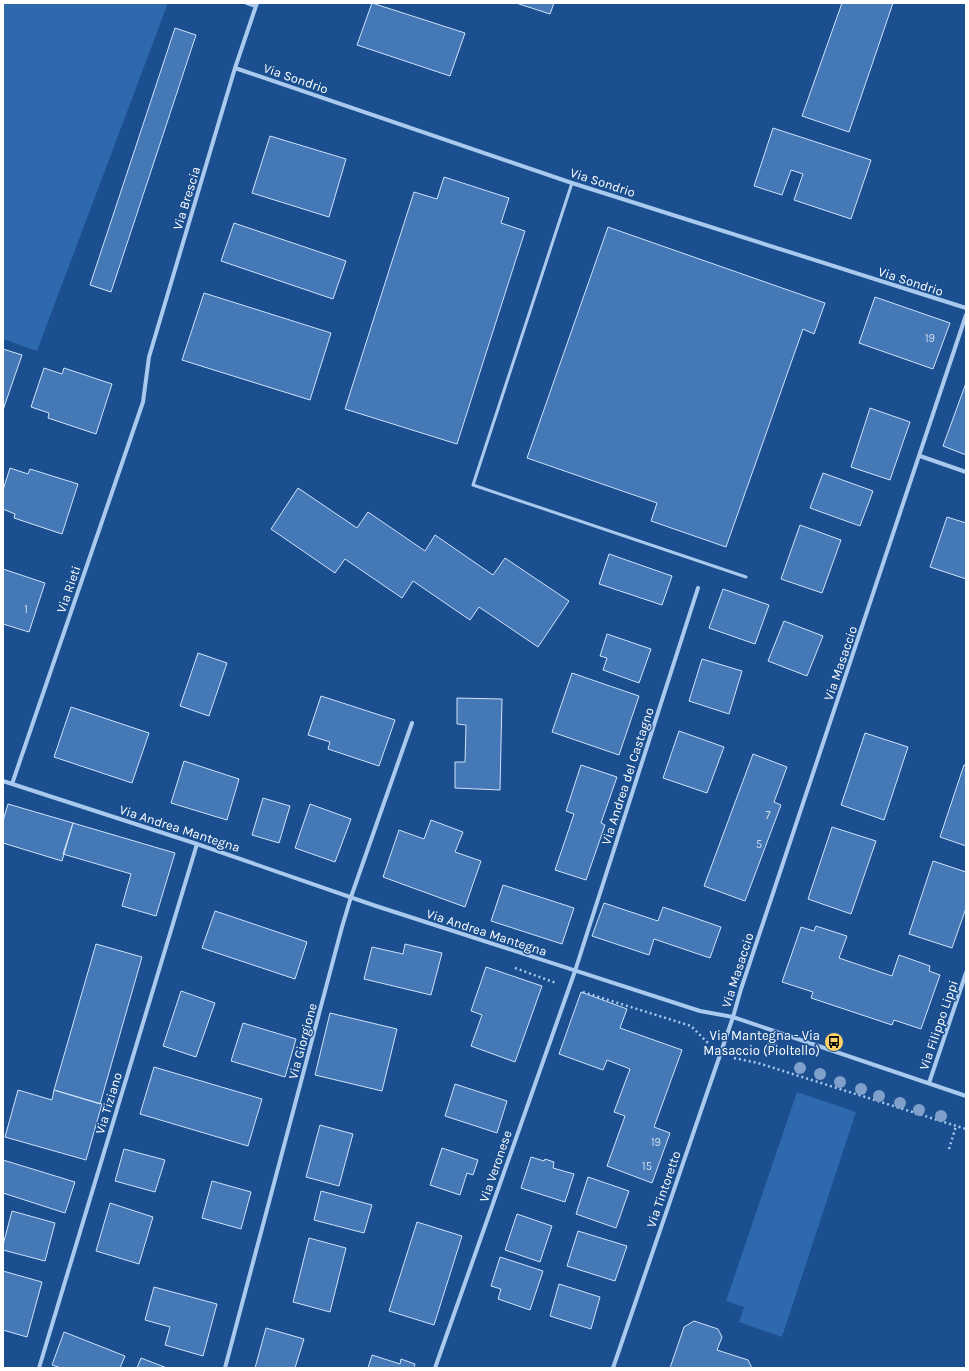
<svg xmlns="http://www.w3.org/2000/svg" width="969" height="1371" viewBox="0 0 969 1371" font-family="Karla,sans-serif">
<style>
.green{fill:#2e69ad}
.building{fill:#4478b7;stroke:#cfe3fa}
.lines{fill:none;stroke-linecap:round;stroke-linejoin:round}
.path{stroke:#a9c9ee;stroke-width:2.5;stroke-dasharray:2 3;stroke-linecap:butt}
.service{stroke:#a9c9ee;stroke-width:3}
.minor{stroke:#a9c9ee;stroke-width:4}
.tree{fill:#7ea0ca}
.labels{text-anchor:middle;stroke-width:3;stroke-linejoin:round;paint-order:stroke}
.number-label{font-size:11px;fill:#d0dded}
.street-label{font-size:13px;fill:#fff;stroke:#1b4f8f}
.poi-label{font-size:13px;fill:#fff;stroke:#1b4f8f;text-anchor:end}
</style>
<rect width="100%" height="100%" fill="#1b4f8f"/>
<path class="green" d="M3,3H168L37,351L3,339Z
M797,1092L856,1112L782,1337L739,1322L744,1307L726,1301Z"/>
<path class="building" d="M372,3L465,33L450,76L357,45Z
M516,3H554L550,14Z
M842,3H893L849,132L802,116Z
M175,28L196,35L111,292L90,285Z
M773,128L871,160L851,219L794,200L803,174L791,170L782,195L754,186Z
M270,136L346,159L329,217L252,193Z
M444,177L509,198L501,223L525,231L457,444L345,409L414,192L437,199Z
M234,223L346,261L333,299L221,261Z
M608,227L825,303L814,334L803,329L726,547L651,521L657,503L527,458Z
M204,293L331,333L310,400L182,360Z
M875,297L950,323L933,369L859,343Z
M3,349L22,355L3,410Z
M44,368L62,374L64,368L112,384L96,434L48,418L49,413L31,407Z
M966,383V455L943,446Z
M870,408L910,422L890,480L851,467Z
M10,468L28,474L30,469L78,484L62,534L14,518L15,514L3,509V490Z
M823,473L873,491L860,526L810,508Z
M298,488L357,528L368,512L425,551L435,535L493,575L505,558L569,601L538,647L479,607L470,620L413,581L402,598L345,559L335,573L271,529Z
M947,517L966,523V579L930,567Z
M800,525L841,540L822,593L781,579Z
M609,554L672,576L662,605L599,584Z
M3,569L45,583L29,632L3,624Z
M723,589L769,605L755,644L709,628Z
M784,621L823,636L807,676L768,661Z
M607,634L651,649L639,683L603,670L607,658L600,656Z
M198,653L227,663L209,716L180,706Z
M702,659L742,671L729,714L689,701Z
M572,673L639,696L619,755L552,732Z
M321,696L395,720L379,766L328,749L330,742L308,735Z
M457,698L502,699L500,790L455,788V762H465L466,725L457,724Z
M71,707L149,733L132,783L54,757Z
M679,731L724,747L707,793L663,778Z
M865,733L908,747L884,820L841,805Z
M753,754L787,767L774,802L781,805L745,901L704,886Z
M184,761L239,779L227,820L171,803Z
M581,765L617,777L601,823L605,825L586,880L555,870L574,814L566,811Z
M964,765H966V846L940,837Z
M263,798L290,806L279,843L252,835Z
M8,804L73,823L62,861L3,843V821Z
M310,804L351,819L335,862L295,848Z
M431,820L463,832L455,852L481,861L465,907L383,877L399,830L424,839Z
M73,823L175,853L156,916L122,906L131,874L63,854Z
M832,827L876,841L851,914L808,899Z
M933,861L966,872V908L952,948L909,934Z
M503,885L574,908L562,944L491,921Z
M604,903L658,921L663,907L721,927L710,958L654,939L649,955L592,936Z
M215,911L307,942L295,979L202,948Z
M816,926L847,936L839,958L892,976L899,955L930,966L929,971L940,975L921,1029L894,1020L892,1025L811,998L813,992L782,982L801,927L814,931Z
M96,944L142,957L100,1104L54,1090Z
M405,944L442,953L431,995L364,979L372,947L403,954Z
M486,967L542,986L515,1062L471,1046L482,1015L471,1011Z
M181,991L215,1003L196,1057L163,1046Z
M581,992L627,1009L620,1028L682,1050L654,1127L670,1133L652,1183L607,1166L625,1116L614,1112L630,1069L607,1060L603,1070L559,1054Z
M330,1013L397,1029L382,1091L315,1075Z
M243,1023L296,1039L285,1077L231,1061Z
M154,1067L262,1099L248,1146L140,1114Z
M455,1084L507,1101L497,1133L445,1116Z
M18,1090L52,1100L54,1090L102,1104L86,1160L5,1137Z
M320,1125L353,1134L339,1186L306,1177Z
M442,1148L478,1160L473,1175L467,1173L460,1195L430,1185Z
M124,1149L165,1160L155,1192L115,1181Z
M531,1157L544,1161L545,1159L554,1162L553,1168L574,1174L565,1202L521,1188Z
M3,1160L75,1182L65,1213L3,1193Z
M588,1177L629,1191L616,1228L576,1214Z
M212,1181L251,1192L241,1229L202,1218Z
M321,1191L372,1205L364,1233L314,1220Z
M110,1203L153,1217L139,1264L96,1251Z
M12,1211L55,1223L45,1261L3,1250V1245Z
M517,1214L552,1226L540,1262L505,1250Z
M417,1222L462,1236L434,1325L389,1311Z
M578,1231L627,1246L615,1281L567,1266Z
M309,1238L346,1248L330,1312L293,1302Z
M500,1257L543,1271L530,1310L498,1299L501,1289L491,1286Z
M3,1271L42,1282L27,1337L3,1330Z
M559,1284L600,1297L591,1329L550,1316Z
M154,1287L217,1304L203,1356L165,1345L170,1327L145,1320Z
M694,1321L718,1329L722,1337L717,1350L748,1360L752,1368H670L684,1327Z
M266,1328L304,1339L295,1368H255Z
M64,1332L125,1356L120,1368H61L52,1365Z
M372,1355L400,1364L401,1359L415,1364L414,1368H368Z
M141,1358L167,1368H137Z"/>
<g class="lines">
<path class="path" d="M515,968L556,983
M583,992L691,1026L708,1043
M734,1058L758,1063L966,1129
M949,1149L956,1126"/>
<path class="service" d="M572,183L473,485L746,577"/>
<path class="minor" d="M247,3L256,6
M235,68L572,183L966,308
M920,456L966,472
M3,781L197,844L373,905L700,1011L733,1017L966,1096
M12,784L143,402L149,357L235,68L257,3
M929,1083L966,973
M39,1368L197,844
M225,1368L342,927L351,897L412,723
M435,1368L575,971L698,588
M613,1368L733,1017L741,989L966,315"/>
</g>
<g class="tree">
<circle cx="772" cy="1047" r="6"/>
<circle cx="800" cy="1068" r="6"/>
<circle cx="820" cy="1074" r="6"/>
<circle cx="840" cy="1082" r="6"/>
<circle cx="861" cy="1089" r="6"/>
<circle cx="879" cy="1096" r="6"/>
<circle cx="900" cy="1103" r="6"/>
<circle cx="919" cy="1110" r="6"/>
<circle cx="941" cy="1116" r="6"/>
</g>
<defs>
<symbol id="bus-disc" viewBox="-11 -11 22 22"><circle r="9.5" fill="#ffd166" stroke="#1b4f8f"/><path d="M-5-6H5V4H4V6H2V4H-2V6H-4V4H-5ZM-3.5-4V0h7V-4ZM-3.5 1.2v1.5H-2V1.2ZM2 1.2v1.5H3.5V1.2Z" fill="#111"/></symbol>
</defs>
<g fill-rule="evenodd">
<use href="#bus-disc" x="823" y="1031" width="22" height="22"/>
</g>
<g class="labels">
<g class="number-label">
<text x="930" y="342">19</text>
<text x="26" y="613">1</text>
<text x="768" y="819">7</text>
<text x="759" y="848">5</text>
<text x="656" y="1146">19</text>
<text x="647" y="1170">15</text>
</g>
<g class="street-label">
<text transform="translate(296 78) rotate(19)" y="5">Via Sondrio</text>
<text transform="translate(603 182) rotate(18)" y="5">Via Sondrio</text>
<text transform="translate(186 198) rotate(-73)" y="5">Via Brescia</text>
<text transform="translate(911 281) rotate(18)" y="5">Via Sondrio</text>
<text transform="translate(68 589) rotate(-71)" y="5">Via Rieti</text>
<text transform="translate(840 663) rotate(-71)" y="5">Via Masaccio</text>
<text transform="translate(627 776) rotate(-72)" y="5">Via Andrea del Castagno</text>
<text transform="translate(180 828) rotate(18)" y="5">Via Andrea Mantegna</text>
<text transform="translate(487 932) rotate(18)" y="5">Via Andrea Mantegna</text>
<text transform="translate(737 970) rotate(-72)" y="5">Via Masaccio</text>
<text transform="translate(938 1025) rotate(-71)" y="5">Via Filippo Lippi</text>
<text transform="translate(302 1041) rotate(-75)" y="5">Via Giorgione</text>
<text transform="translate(108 1103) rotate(-73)" y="5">Via Tiziano</text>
<text transform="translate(495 1166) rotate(-71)" y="5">Via Veronese</text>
<text transform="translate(663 1189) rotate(-71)" y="5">Via Tintoretto</text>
</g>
<g class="poi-label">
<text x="820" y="1040">Via Mantegna - Via<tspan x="820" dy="15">Masaccio (Pioltello)</tspan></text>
</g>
</g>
<rect width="969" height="1371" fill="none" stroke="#ffffff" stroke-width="8"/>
</svg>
